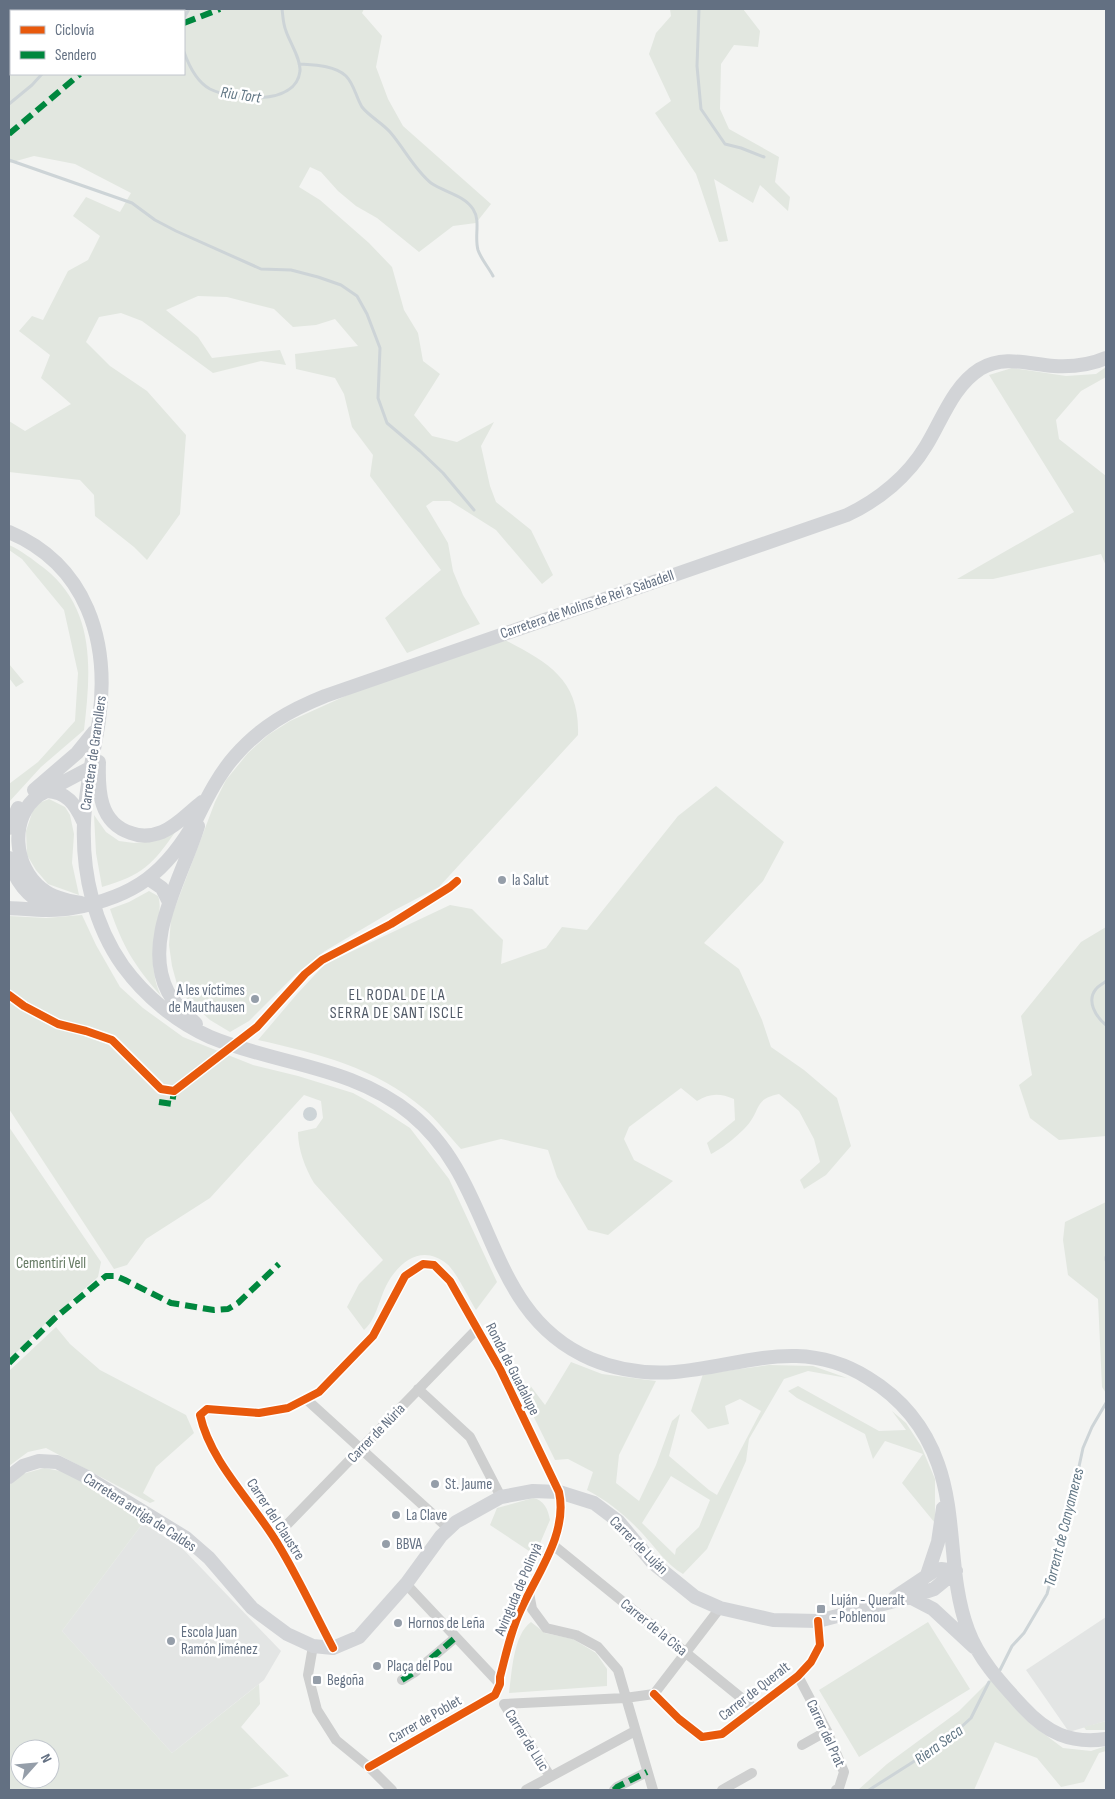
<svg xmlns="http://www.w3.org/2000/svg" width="1115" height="1799" viewBox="0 0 1115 1799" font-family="'Sofia Sans Condensed',sans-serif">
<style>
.built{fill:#e3e5e4}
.green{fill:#e2e7e0;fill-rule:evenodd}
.water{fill:#cdd4d7}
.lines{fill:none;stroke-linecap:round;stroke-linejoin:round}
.stream{stroke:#cdd4d7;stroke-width:3}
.street{stroke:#cecfcf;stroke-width:10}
.secondary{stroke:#d2d4d7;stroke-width:14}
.quiet{stroke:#00873e;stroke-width:6;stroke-dasharray:12 6;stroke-linecap:butt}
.cycleway-casing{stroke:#fff;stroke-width:11}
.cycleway{stroke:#e8590c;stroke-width:8}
.poi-dot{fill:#959ea9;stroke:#fff;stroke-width:2}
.labels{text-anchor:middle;stroke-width:5;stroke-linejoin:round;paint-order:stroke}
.street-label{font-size:15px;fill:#637082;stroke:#fff}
.poi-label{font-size:15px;fill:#637082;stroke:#fff;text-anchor:start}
.park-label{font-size:15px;fill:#647962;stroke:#fff}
.water-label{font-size:16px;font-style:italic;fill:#637886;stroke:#fff}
.neighbourhood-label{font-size:16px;letter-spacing:1px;fill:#515a67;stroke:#fff}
</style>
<rect width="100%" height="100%" fill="#f3f4f2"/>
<path class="built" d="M143,1523L182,1548L281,1651L264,1680L172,1753L62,1631Z
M1106,1617V1721L1069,1732L1026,1670Z"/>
<path class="green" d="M9,9H364L362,13L382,36L376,67L388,99L403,126L491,204L476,223L453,226L419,252L377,218L356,206L338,191L321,172L310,167L299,187L320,200L369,243L392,267L404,310L418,333L423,361L440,374L414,415L432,436L457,442L494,422L481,446L490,486L496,502L531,530L553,575L542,584L496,530L450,501H433L426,506L448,543L453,571L463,595L480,624L407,653L385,618L441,570L370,476L373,455L352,427L344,394L335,378L296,369L295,354L358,346L335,319L316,325L293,327L274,309L227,297L198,296L166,310L198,337L212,358L280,350L286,365L261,361L213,373L142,321L121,313L99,317L86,342L110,366L147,391L186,435L180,514L147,560L134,547L95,516L94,495L80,480L9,472V421L25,431L71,404L41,378L50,355L19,331L32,316L43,320L68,271L88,260L100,236L73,216L86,197L120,212L131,193L75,164L34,156L9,163ZM11,11H184V74H11Z
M670,9H743L760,31L758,47L734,45L721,64L720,109L729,129L779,157L775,182L790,197L788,211L760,185L753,203L714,179L728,241L719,242L696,174L655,113L671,101L649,54L656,33L671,16Z
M1106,367V377L1081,391L1056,420L1059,439L1106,476V566L1101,554L993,579H957L1074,512L989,375L1012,368L1066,376L1096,374Z
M9,545C22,551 32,559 44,568C96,609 91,670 84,730L41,767L9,802V784L38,762L75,721L78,673L64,610L22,559L9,550Z
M503,639C547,662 580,679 578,735L439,887L391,912L325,951L295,975L249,1021L230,1032L210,1020L190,1002L178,988L172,966L169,945L171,918L215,802L226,780L248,753L268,735L290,721L352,693Z
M9,664L24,682L16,687L9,678Z
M716,786L784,842L763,881L704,943L739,969L762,1020L771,1047L804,1070L837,1098L851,1146L826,1175L804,1189L800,1180L820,1162L814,1139L799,1111L779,1094C756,1099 761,1106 750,1122C743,1132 722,1149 711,1154L707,1143L735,1120L734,1099C720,1093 710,1093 697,1101L681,1088L629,1127L624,1139L634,1160L673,1181L608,1235L588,1230L557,1177L548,1150L501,1139L461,1149C449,1136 437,1120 424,1109C375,1067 319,1054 258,1040L297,994L325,964L450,905L472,909L503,940L501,964L546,948L562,927L587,930L678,816Z
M49,799L65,807L70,815L74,834L72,863L79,895L48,884L36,870L27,855L26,831L33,810L39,803Z
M94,815L106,832L119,841L134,843L156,841L176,831C152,865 143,875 102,887L96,853Z
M149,891L158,896C162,907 158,918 156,930C152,951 151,976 161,996C134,965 123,947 110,909L129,902Z
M82,915L96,945L120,987L143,1008L183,1037L253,1065L298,1076L353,1093L373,1104L410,1128L449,1179L497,1282L476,1310C470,1300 455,1270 447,1264C422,1243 398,1262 386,1286C379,1300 376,1320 364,1330L347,1307L359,1284L383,1260L314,1183C305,1168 298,1149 298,1132L316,1128L323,1118L321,1101L304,1095L210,1198L146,1239L127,1265L114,1269L9,1109V916L46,918Z
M1106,927V1136L1059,1140L1030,1118L1019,1085L1032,1075L1021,1016L1081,942Z
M9,1127L101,1262L98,1277L51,1318L9,1360Z
M1106,1202V1393L1102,1387L1098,1299L1068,1275L1063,1240L1065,1222Z
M56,1327L70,1344L100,1370L186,1415L194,1433L156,1467L143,1493L155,1501L150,1503L46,1448L28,1452L9,1466V1371Z
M571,1362L602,1374L656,1381L619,1455L616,1483L639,1501L656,1465L672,1421L680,1414L669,1456L709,1490L717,1495L761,1411L740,1399L725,1406L729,1424L708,1429L691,1411L703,1374L769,1365L813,1366L847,1378L808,1371L784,1379L749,1439L746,1461L707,1549L683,1574C667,1565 655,1547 642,1533C626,1516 608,1501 587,1490L593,1472L568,1459L555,1460L519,1387L529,1384L545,1405ZM671,1476L710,1500L699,1527L676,1549L675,1555L642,1523Z
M798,1386L879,1431L906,1430L892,1411L906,1423L921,1446L935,1479V1523L902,1483L923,1454L885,1441L873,1459L865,1434L797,1398L788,1391Z
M44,1468L66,1472L143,1519V1523L62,1631L172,1753L259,1684L260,1704L241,1727L289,1776L246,1790H9V1485L23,1474ZM20,1749H50V1779H20Z
M533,1498C544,1500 548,1509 550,1520L535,1555L490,1525L497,1508Z
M531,1622L545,1633L573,1639L596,1653L607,1669V1686L509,1693C512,1672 513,1635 531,1622Z
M928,1622L970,1689L859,1757L819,1690Z
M991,1679L1032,1725L1063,1748L1091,1751L1106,1746V1751L1099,1753L1084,1782L1061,1787L1037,1758L995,1742L974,1790H858L887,1764L959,1711Z
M1106,1721V1730H1086L1084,1727Z"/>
<path class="water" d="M303 1114a7 7 0 1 1 14 0a7 7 0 1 1-14 0Z"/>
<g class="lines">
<path class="stream" d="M699,9L697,66L701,109L725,144L741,148L764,157
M118,11L121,9
M184,18L189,9
M184,52C189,66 197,82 210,89C232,100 296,107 300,71C301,59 290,43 286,31C283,24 283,16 282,9
M299,64C314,65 334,65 346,76C354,84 356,97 362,107C369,116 382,123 390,132C404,148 414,169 431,183C444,192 464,195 473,209C481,221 474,236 478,250C481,259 489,268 493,276
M9,104L32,85L42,74
M9,160L132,203L155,220L176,231L261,269L291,270L318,277L341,285L357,296L367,314L380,348L378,398L387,423L420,451L443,473L474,510
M1106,981C1103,984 1098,986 1096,989C1086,1001 1096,1017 1106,1025
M1106,1257V1260
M1000,1670L1012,1646L1024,1633L1047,1594L1054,1568L1066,1513L1075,1485L1083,1448L1092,1427L1106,1403
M869,1790L946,1741L971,1718L989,1682"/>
<path class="street" d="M418,1389L470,1437L501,1497
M306,1399L448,1528
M274,1538L477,1329
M553,1545L755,1709
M406,1584L500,1684
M529,1593L532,1609L546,1628L576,1635L598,1647L618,1670L653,1790
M313,1646L308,1675L317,1710L336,1740L369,1767L392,1790
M333,1648C315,1614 299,1579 279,1546C254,1503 211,1464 200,1415L207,1409L259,1413L288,1408L319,1392L373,1336L405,1276L423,1264L434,1265L450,1281L500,1369L559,1492C569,1537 531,1581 516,1621C509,1639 505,1658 500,1677V1684L495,1695L369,1767
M798,1676L827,1731L844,1772L839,1788L836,1790
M402,1680L415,1672L455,1638
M654,1694L679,1719L702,1737L722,1734L798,1676L811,1662L820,1645L818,1621
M654,1694L720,1608
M802,1745L827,1731
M550,1776L504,1704L625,1698L654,1694
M526,1790L635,1731
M614,1790L617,1787L647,1772
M722,1790L752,1773"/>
<path class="secondary" d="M9,532C87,565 110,641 99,720C94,754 85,788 84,823C82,873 94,925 123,966C145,996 176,1022 210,1037C277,1065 353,1066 411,1114C497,1184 483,1313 591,1359C617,1370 647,1374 675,1372C743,1366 801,1336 868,1378C901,1398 925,1427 938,1464C957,1517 948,1577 968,1630C979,1660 1002,1684 1023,1707C1047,1733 1070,1744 1106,1739
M99,762C98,790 99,823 131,833C141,837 152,836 162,832C177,826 189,812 202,802
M34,790L77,753L94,732
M47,791C67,792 75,804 83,821
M9,828L18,808
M9,858C14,880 28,898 49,907
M149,879L162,888L169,902
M81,903C67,901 53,898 42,889C13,867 9,817 39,795L90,768
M9,908C29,909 53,912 73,908C135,897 167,872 197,818C208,796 219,774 235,756C260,727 290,710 325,696L847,515C879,500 908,476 926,446C942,420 953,386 980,369C1004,355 1028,364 1054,366C1072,367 1090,365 1106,358
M196,1024C187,1014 175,1005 168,992C141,941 183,876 198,826
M9,1477L23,1466L39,1461L57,1462L85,1476L186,1538L209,1558L252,1608L287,1634L313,1646L333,1648L359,1637L406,1584L441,1536L456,1522L501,1497L533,1491L559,1492L594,1503L618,1521L653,1563L695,1597L720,1608L773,1620L818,1621L910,1597L934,1589L956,1571
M927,1575L938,1542L943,1508
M895,1597L934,1571L941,1569L956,1571
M910,1597L933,1609L974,1647"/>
<path class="quiet" d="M184,23L220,9
M9,134L80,74
M159,1102L172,1104L174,1091
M9,1363L55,1318L106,1276H116L125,1280L171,1303L214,1310L228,1309L238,1303L279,1264
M402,1680L415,1672L455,1638
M614,1790L617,1787L647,1772"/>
<defs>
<path id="cycleway" d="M9,995L24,1006L58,1024L86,1031L112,1040L161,1089L174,1091L257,1027L305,974L322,960L391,924L450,887L457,881
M333,1648C315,1614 299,1579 279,1546C254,1503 211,1464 200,1415L207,1409L259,1413L288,1408L319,1392L373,1336L405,1276L423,1264L434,1265L450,1281L500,1369L559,1492C569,1537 531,1581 516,1621C509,1639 505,1658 500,1677V1684L495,1695L369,1767
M654,1694L679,1719L702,1737L722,1734L798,1676L811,1662L820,1645L818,1621"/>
</defs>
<use href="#cycleway" class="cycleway-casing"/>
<use href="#cycleway" class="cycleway"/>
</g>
<g class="poi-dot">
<circle cx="502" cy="880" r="5"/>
<circle cx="255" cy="999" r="5"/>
<circle cx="435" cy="1484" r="5"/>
<circle cx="396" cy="1515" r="5"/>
<circle cx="386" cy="1544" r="5"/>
<rect x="816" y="1604" width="10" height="10" rx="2.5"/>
<circle cx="398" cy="1623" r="5"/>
<circle cx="171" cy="1641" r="5"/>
<circle cx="377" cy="1666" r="5"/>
<rect x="312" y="1675" width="10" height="10" rx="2.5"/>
</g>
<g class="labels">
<g class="street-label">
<text transform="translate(587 604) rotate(-19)" y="5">Carretera de Molins de Rei a Sabadell</text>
<text transform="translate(93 753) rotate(-82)" y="5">Carretera de Granollers</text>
<text transform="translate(513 1369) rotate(63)" y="5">Ronda de Guadalupe</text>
<text transform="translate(376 1433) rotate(-46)" y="5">Carrer de Núria</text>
<text transform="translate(140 1512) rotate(33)" y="5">Carretera antiga de Caldes</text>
<text transform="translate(276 1519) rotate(57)" y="5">Carrer del Claustre</text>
<text transform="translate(639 1545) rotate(45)" y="5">Carrer de Luján</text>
<text transform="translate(518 1589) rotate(-67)" y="5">Avinguda de Polinyà</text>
<text transform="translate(654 1627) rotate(39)" y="5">Carrer de la Cisa</text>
<text transform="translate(754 1691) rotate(-38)" y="5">Carrer de Queralt</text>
<text transform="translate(425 1719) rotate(-30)" y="5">Carrer de Poblet</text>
<text transform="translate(826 1733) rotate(65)" y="5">Carrer del Prat</text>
<text transform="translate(527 1740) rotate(58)" y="5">Carrer de Lluc</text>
</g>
<g class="poi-label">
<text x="512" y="885">la Salut</text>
<text x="245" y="995" text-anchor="end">A les víctimes<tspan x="245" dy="17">de Mauthausen</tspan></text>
<text x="445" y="1489">St. Jaume</text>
<text x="406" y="1520">La Clave</text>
<text x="396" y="1549">BBVA</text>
<text x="831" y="1605">Luján - Queralt<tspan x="831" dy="17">- Poblenou</tspan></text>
<text x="408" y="1628">Hornos de Leña</text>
<text x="181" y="1637">Escola Juan<tspan x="181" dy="17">Ramón Jiménez</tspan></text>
<text x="387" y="1671">Plaça del Pou</text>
<text x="327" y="1685">Begoña</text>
</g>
<g class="park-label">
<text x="51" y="1268">Cementiri Vell</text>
</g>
<g class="water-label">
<text transform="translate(241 94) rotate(8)" y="6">Riu Tort</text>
<text transform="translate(1063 1527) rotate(-76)" y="6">Torrent de Canyameres</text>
<text transform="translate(938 1744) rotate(-36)" y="6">Riera Seca</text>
</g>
<g class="neighbourhood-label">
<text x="397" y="1000">EL RODAL DE LA<tspan x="397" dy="18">SERRA DE SANT ISCLE</tspan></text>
</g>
</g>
<rect width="1115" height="1799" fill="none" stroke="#637082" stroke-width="20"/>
<rect x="10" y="10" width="175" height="65" fill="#ffffff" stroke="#c1c6cd"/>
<rect x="20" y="26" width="25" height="8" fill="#e8590c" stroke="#c1c6cd"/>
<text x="55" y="35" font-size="15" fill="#637082">Ciclovía</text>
<rect x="20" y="51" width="25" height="8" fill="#00873e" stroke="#c1c6cd"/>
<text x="55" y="60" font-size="15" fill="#637082">Sendero</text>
<g transform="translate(35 1764) rotate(63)"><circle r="24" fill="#ffffff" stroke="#c1c6cd"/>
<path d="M0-4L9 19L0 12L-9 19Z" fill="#959ea9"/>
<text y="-8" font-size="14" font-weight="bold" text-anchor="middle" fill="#637082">N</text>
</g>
</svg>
